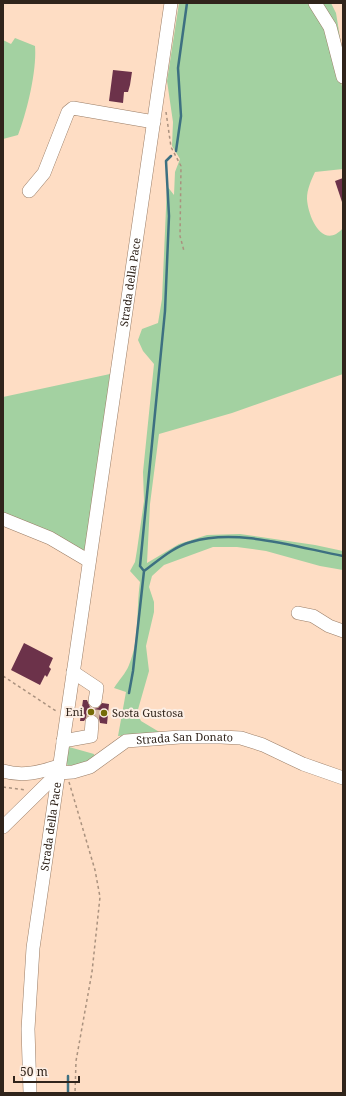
<svg xmlns="http://www.w3.org/2000/svg" width="346" height="1096" viewBox="0 0 346 1096" font-family="'Noto Serif',serif">
<style>
.green{fill:#a3d1a1}
.lines{fill:none;stroke-linecap:round;stroke-linejoin:round}
.stream{stroke:#3d7081;stroke-width:2.5}
.building{fill:#6c324a}
.minor-tunnel{stroke:#d5b8a2;stroke-width:13;stroke-dasharray:13 6;stroke-linecap:butt}
.minor-casing{stroke:#9a7d66;stroke-width:14}
.path{stroke:#aa927f;stroke-width:1.5;stroke-dasharray:3 3;stroke-linecap:butt}
.minor{stroke:#fff;stroke-width:13}
.poi-dot{fill:#756c08;stroke:#fceee4;stroke-width:1.5}
.labels{text-anchor:middle;stroke-width:4;stroke-linejoin:round;paint-order:stroke}
.street-label{font-size:11px;fill:#30241b;stroke:#fceee4}
.poi-label{font-size:11px;fill:#30241b;stroke:#fceee4;text-anchor:end}
</style>
<rect width="100%" height="100%" fill="#feddc4"/>
<path class="green" d="M179,3H308C326,21 340,67 343,93C346,118 343,144 343,169L315,172C311,181 307,189 307,199C308,217 323,251 343,228V374L232,413L159,434L150,504L147,563L179,544L207,535L240,534L315,545L343,551V570L320,566L266,551L237,547H213L164,565L152,576L149,587L154,602V612L146,646L149,671L137,713L141,721L161,733L118,736L126,692L114,688C119,680 126,673 129,665C140,639 136,609 140,582L130,571L135,562L137,550L144,501L143,472L154,364L143,351L138,340L142,329L158,323L162,299L167,186L174,195L175,172L180,159L172,146L173,122L167,81Z
M319,3H331L336,13L342,50Z
M15,38L35,46C37,70 27,112 18,135L3,139V40L11,44Z
M110,374L87,552L3,515V397Z
M69,747L94,754L95,757L82,765L68,766L66,762Z"/>
<g class="lines">
<path class="stream" d="M176,151L181,116L178,68L187,3
M144,571L140,566L165,311L169,216L166,161L171,156
M129,693L133,671L144,571C159,560 173,547 191,542C237,528 296,547 343,556
M68,1076V1093"/>
</g>
<path class="building" d="M113,70L132,72L130,85L128,92H124L123,103L109,101Z
M343,178V202H342L335,181Z
M24,643L53,658L49,667L51,669L47,677L45,675L40,685L11,670Z
M83,700H87L90,707L93,709L98,708L102,703L109,704L107,724L100,723L99,718L93,714L88,715L84,721H80Z"/>
<g class="lines">
<path class="minor-tunnel" d="M92,722L95,701"/>
<defs>
<g id="minor">
<path d="M315,3L330,27L343,77"/>
<path d="M29,191L44,173L68,112L73,108L154,122"/>
<path d="M3,519L50,538L89,561"/>
<path d="M298,613L313,616L329,626L343,631"/>
<path d="M73,672L97,688L95,701"/>
<path d="M63,741L91,736L92,722"/>
<path d="M3,771C23,777 40,772 59,766"/>
<path id="s1" d="M3,827L58,773L73,772L90,767L126,741L180,737H221L241,738L263,745L303,764L343,778"/>
<path id="s2" d="M30,1093L28,1029L33,948L171,3"/>
</g>
</defs>
<use href="#minor" class="minor-casing"/>
<path class="path" d="M166,112L171,147L181,166L180,236L184,251
M3,676L56,711
M69,782L95,870L100,897L92,972L76,1061L75,1093
M3,787L26,790"/>
<use href="#minor" class="minor"/>
</g>
<g class="poi-dot">
<circle cx="91" cy="712" r="4"/>
<circle cx="104" cy="713" r="4"/>
</g>
<g class="labels">
<g class="street-label">
<text dy="4" stroke="none"><textPath href="#s2" startOffset="818">Strada della Pace</textPath></text>
<text dy="4" stroke="none"><textPath href="#s1" startOffset="213">Strada San Donato</textPath></text>
<text dy="4" stroke="none"><textPath href="#s2" startOffset="268">Strada della Pace</textPath></text>
</g>
<g class="poi-label">
<text x="83" y="716">Eni</text>
<text x="112" y="717" text-anchor="start">Sosta Gustosa</text>
</g>
</g>
<rect width="346" height="1096" fill="none" stroke="#30241b" stroke-width="8"/>
<path d="M14 1076v6h65v-6" fill="none" stroke="#30241b" stroke-width="2"/>
<text x="20" y="1076" font-size="12" fill="#30241b" stroke="#fceee4" stroke-width="3" paint-order="stroke">50 m</text>
</svg>
